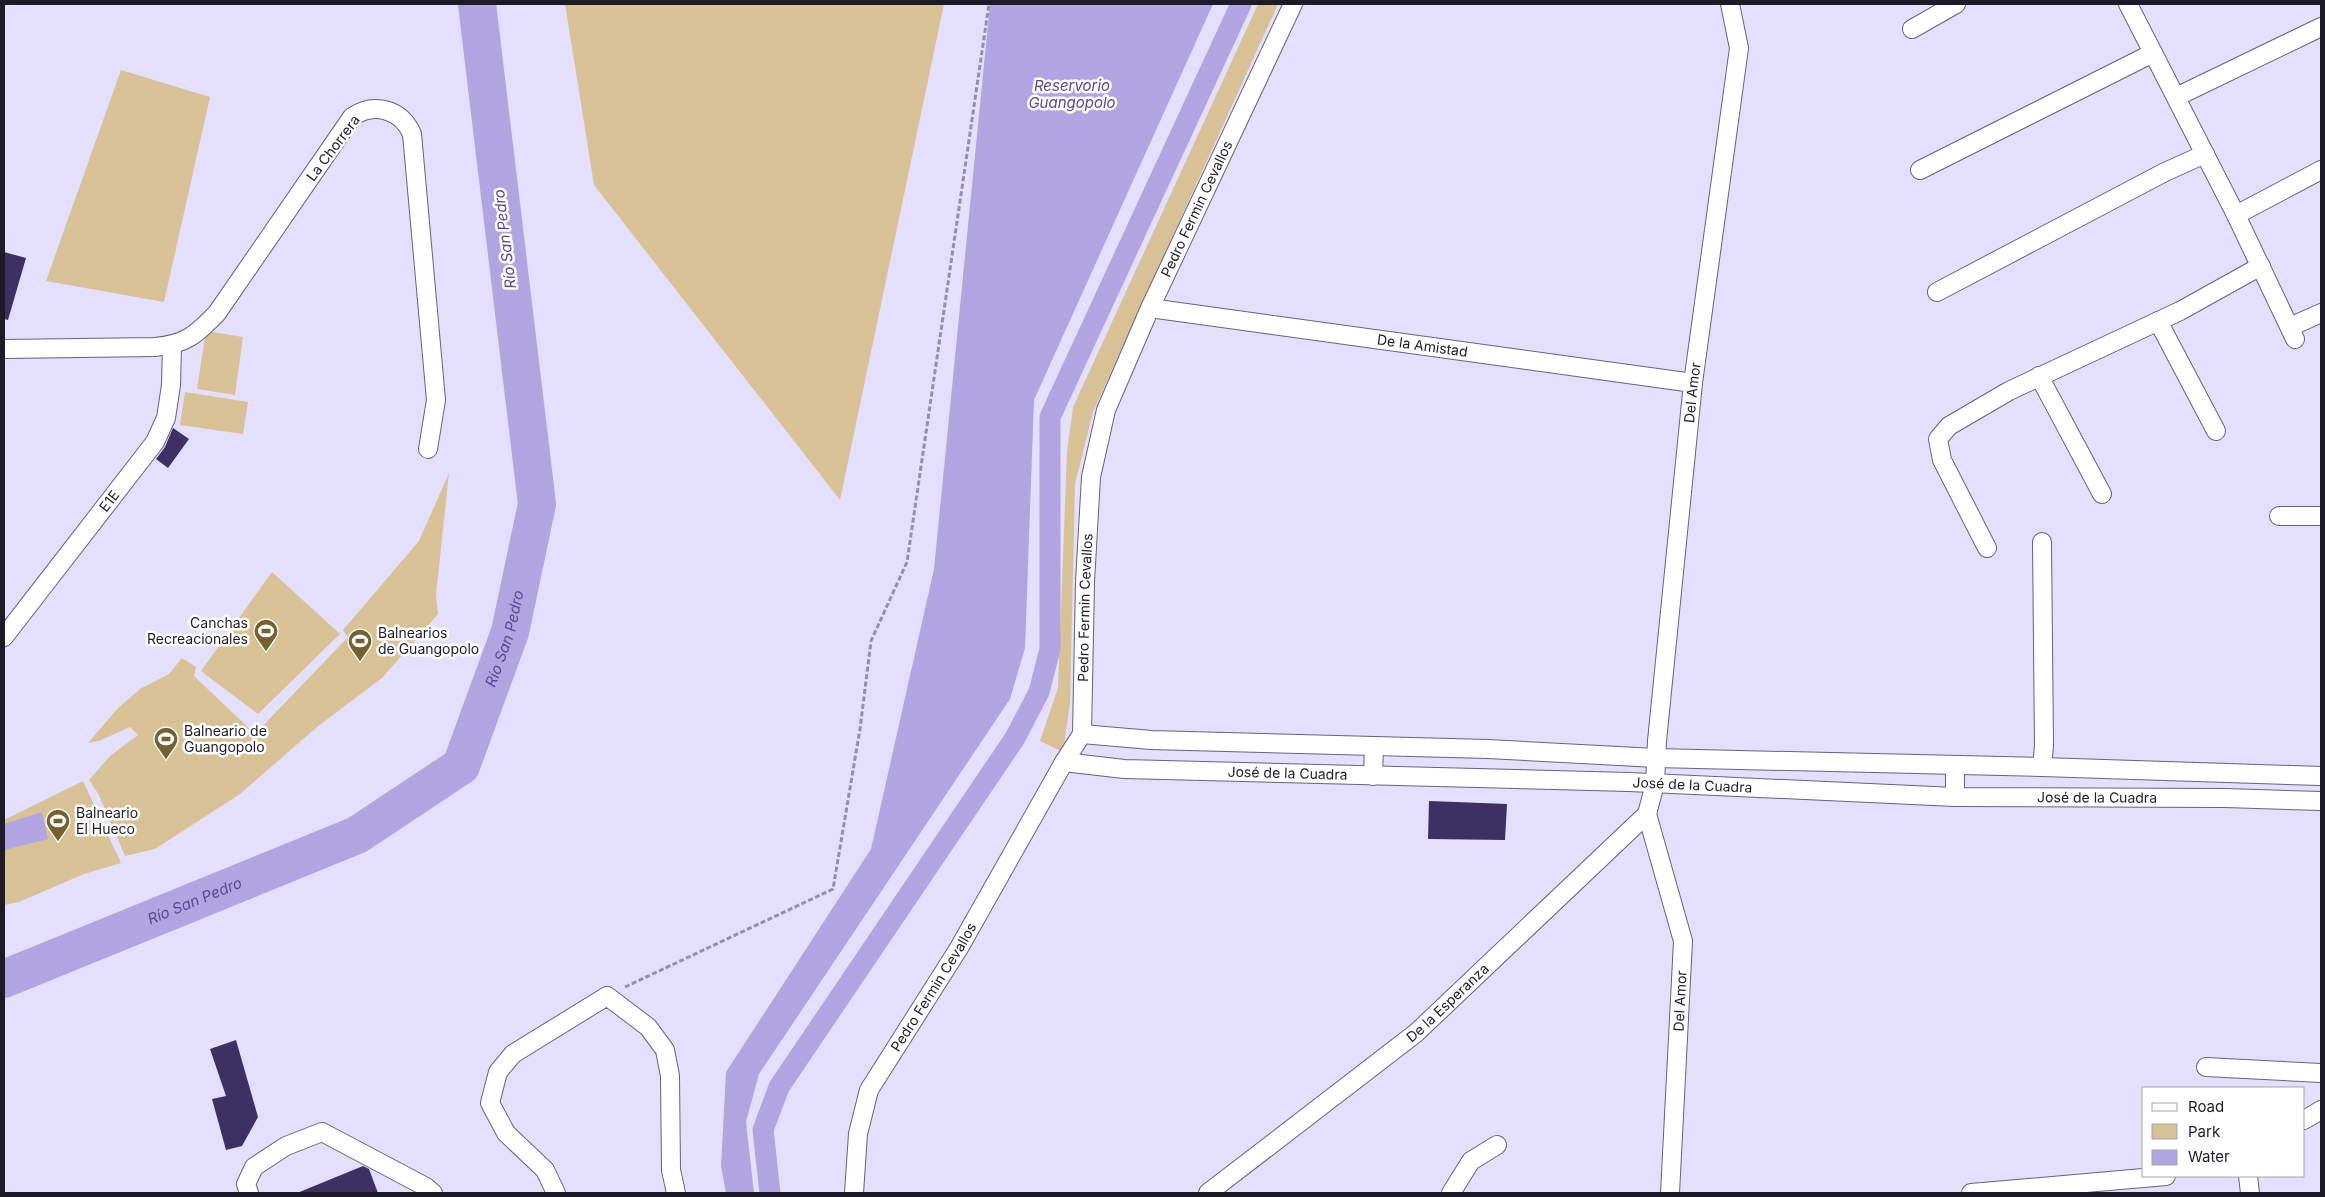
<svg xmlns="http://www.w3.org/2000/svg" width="2325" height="1197" viewBox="0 0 2325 1197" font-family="Inter,sans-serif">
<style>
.green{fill:#d8c295}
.water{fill:#b0a5e1}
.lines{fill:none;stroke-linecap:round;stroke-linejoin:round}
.canal{stroke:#b0a5e1;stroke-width:21}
.river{stroke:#b0a5e1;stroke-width:38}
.building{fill:#3d3063}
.minor-casing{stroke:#676180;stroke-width:20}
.path{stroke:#938fa6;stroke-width:3;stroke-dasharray:5 2.5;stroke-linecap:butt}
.minor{stroke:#fff;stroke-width:18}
.labels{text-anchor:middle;stroke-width:5;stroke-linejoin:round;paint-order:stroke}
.street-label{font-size:14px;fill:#1e1b28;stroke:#fff}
.poi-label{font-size:14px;fill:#1e1b28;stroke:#fff;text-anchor:start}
.water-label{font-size:15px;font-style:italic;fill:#5a4791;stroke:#fff}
</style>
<rect width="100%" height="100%" fill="#e4dffc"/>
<path class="green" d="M565,4H944L840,500L594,185Z
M1258,4H1278L1093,412L1075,484L1070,703L1063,752L1040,741L1058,688L1067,452L1073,407Z
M121,70L210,97L164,302L46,281Z
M206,331L243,337L235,395L197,389Z
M185,392L248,402L243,434L180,425Z
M449,473L436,595L438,614L382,678L317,727L240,794L155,849L125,856L99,795L89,780L110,756L138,735L130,727L99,741L88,743L118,708L140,689L169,674L182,658L196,667L194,676L255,734L348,637L343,630L419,541Z
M272,572L340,634L258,714L201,671Z
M83,781L121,863L84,874L19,902L4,905V820Z"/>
<path class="water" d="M990,4H1213L1034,400L1025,648L1010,699L759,1074L746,1122L754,1193H726L721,1166L726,1072L871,849L934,569Z
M42,812L48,839L4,850V824Z"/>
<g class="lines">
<path class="canal" d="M770,1193L763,1130L779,1087L1015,738L1039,692L1050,649V417L1241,4"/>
<path class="river" id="s1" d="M4,979L357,835L461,766L510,632L537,504L477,4"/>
</g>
<path class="building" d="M4,252L26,258L8,320L4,319Z
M173,428L189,439L168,468L156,459L165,447Z
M1429,801L1507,804L1505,840L1428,839Z
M236,1040L258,1117L242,1146L226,1150L212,1099L226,1096L210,1049Z
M363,1166L369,1169L378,1193H297Z"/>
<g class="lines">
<defs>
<g id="minor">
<path d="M2128,4L2236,215L2295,339"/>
<path d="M1912,29L1956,4"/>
<path d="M2176,97L2321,27"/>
<path d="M1920,170L2153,53"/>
<path d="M2236,215L2321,170"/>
<path d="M1937,292L2165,172L2205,154"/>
<path id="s2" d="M1150,308L1693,383"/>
<path d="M2158,321L2216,431"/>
<path d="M2290,327L2321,313"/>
<path d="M4,349L155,347C186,344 196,335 217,313L352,117C374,102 401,109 412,134L436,400L428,449"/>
<path d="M2039,376L2102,494"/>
<path d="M2279,516H2321"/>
<path d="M1987,548L1942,460L1938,439L1949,426L2009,391L2180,311L2261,266"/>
<path id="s3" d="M4,637L155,442L166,418L171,385L172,345"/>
<path d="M1082,734L1151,740L1488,749L1656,758L2042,767L2321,776"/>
<path id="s4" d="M1064,762L1124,769L1629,782L1955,797L2225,798L2321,801"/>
<path d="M1955,765V797"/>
<path d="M2042,767L2044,746L2042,542"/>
<path d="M1373,776L1374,746"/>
<path d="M1647,814L1683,941L1670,1193"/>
<path d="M2206,1067L2321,1073"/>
<path d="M2304,1120L2321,1110"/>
<path d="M2248,1176L2250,1193"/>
<path d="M249,1193L246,1184L254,1167L286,1146L322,1132L426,1187L433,1193"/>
<path d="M556,1193L545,1170L506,1133L490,1103L498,1072L513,1054L607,996L648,1027L665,1050L670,1076L671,1170L676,1193"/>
<path id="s5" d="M854,1193L858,1134L869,1090L959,948L1064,762L1082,734L1085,582L1091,477L1106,410L1150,308L1293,4"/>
<path id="s6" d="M1208,1193L1416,1033L1647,814L1655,784L1657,741L1693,383L1739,48L1730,4"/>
<path d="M1451,1193L1471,1161L1497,1145"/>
<path d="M1971,1193L2166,1176"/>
</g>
</defs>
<use href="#minor" class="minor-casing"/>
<path class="path" d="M625,987L833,889L860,729L871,641L907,562L989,4"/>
<use href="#minor" class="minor"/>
</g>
<defs>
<symbol id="stadium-pin" viewBox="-11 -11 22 30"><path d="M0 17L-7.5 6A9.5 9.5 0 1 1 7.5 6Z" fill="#75602f" stroke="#fff"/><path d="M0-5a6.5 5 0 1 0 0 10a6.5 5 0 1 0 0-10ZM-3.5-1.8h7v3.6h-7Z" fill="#fff"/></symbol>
</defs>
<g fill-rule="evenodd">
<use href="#stadium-pin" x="252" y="617" width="28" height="38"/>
<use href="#stadium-pin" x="346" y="627" width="28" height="38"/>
<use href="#stadium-pin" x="152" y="725" width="28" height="38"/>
<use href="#stadium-pin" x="44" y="807" width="28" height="38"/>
</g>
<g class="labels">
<g class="street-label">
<text transform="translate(333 148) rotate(-53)" y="5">La Chorrera</text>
<text dy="5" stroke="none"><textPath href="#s5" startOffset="1066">Pedro Fermin Cevallos</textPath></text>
<text dy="5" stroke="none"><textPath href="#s2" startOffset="275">De la Amistad</textPath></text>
<text dy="5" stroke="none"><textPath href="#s6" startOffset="1005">Del Amor</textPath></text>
<text dy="5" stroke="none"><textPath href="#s3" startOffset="172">E1E</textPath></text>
<text dy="5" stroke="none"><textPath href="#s5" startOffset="646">Pedro Fermin Cevallos</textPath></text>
<text dy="5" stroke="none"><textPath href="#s4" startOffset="224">José de la Cuadra</textPath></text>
<text dy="5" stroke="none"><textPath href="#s4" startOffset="629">José de la Cuadra</textPath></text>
<text dy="5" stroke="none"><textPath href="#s4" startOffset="1034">José de la Cuadra</textPath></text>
<text dy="5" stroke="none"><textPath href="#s5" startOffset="226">Pedro Fermin Cevallos</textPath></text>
<text transform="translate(1680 1001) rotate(-87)" y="5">Del Amor</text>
<text dy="5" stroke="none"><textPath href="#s6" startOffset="306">De la Esperanza</textPath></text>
</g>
<g class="poi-label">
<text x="248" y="628" text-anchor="end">Canchas<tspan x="248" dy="16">Recreacionales</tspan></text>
<text x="378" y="638">Balnearios<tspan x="378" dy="16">de Guangopolo</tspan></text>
<text x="184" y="736">Balneario de<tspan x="184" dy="16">Guangopolo</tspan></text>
<text x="76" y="818">Balneario<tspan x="76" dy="16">El Hueco</tspan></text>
</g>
<g class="water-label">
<text x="1072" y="91">Reservorio<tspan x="1072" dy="17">Guangopolo</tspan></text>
<text transform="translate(505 239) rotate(-97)" y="5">Río San Pedro</text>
<text dy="5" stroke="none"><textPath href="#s1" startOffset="641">Río San Pedro</textPath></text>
<text dy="5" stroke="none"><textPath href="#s1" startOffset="206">Río San Pedro</textPath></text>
</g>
</g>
<rect width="2325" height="1197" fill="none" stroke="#1e1b28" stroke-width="10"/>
<rect x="2142" y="1087" width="162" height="90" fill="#ffffff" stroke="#a5a4a9"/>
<rect x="2152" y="1103" width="25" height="8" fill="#ffffff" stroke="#a5a4a9"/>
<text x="2188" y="1112" font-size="15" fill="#1e1b28">Road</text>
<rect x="2152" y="1124" width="25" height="15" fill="#d8c295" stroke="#a5a4a9"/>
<text x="2188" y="1137" font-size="15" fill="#1e1b28">Park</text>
<rect x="2152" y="1150" width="25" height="15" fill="#b0a5e1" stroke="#a5a4a9"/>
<text x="2188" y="1162" font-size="15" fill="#1e1b28">Water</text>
</svg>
